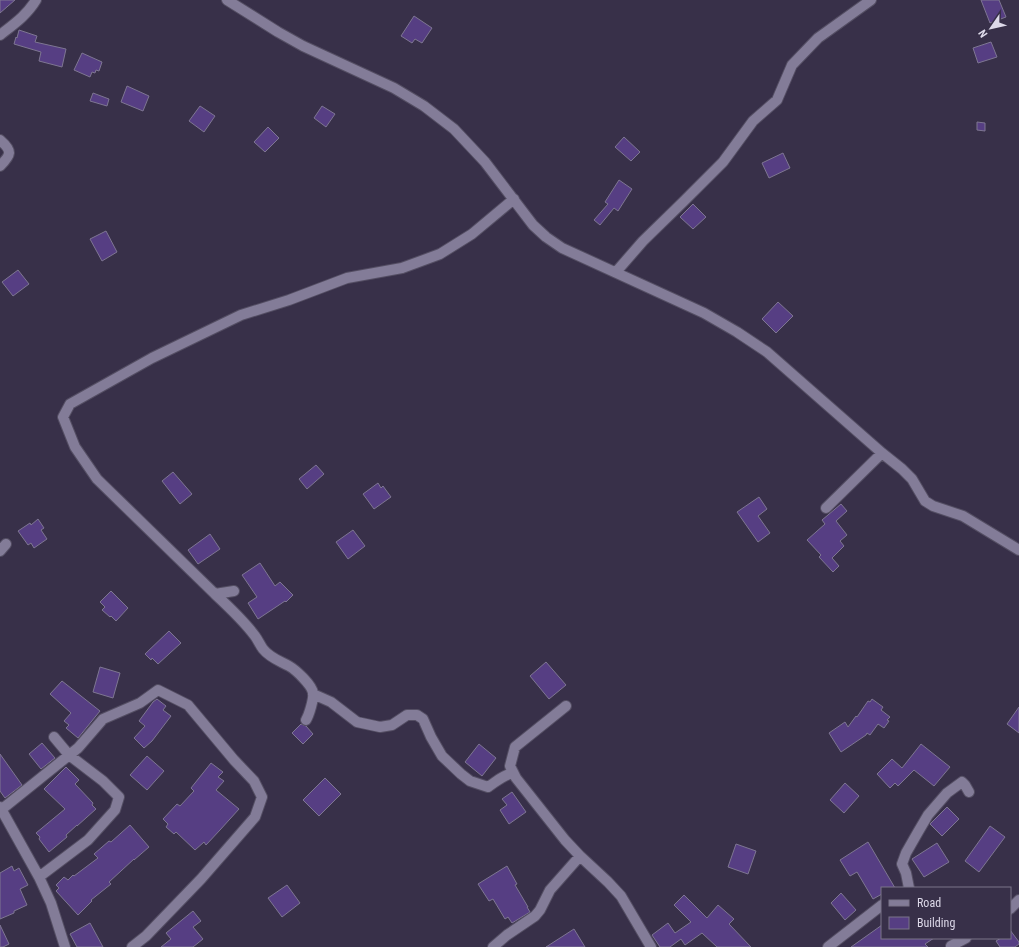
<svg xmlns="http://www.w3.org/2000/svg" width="1019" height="947" viewBox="0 0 1019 947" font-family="'Roboto Condensed',sans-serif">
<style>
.building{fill:#563e83;stroke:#7e7692}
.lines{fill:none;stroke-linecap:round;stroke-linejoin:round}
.street-casing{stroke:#544e63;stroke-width:12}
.street{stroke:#837c98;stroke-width:10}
</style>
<rect width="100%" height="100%" fill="#383049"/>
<path class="building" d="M0,0H15L0,13Z
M981,0H999L1006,17L990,23Z
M414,16L432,28L422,43L415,39L412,43L401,36Z
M19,30L37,36L35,42L66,49L62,67L39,61L41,52L14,44L16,37L17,38Z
M991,42L997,57L978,63L973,48Z
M82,53L102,62L99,71L96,70L95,73L92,72L90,77L74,70Z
M127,86L149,96L143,111L121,102Z
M93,93L109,99L107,106L90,101Z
M200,106L215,116L204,132L189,121Z
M322,106L335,114L326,127L314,118Z
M977,122L985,123V131L977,130Z
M268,127L279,138L265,152L254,142Z
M624,137L640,152L631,161L615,147Z
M783,153L790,168L769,178L762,163Z
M619,180L632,189L618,211L614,208L600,225L594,220L608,204L605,202Z
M693,204L706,217L693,229L680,217Z
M106,231L117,252L102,261L90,239Z
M18,270L29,284L13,296L2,282Z
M778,302L793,316L776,333L762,319Z
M316,465L324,474L307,489L299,479Z
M173,472L192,494L180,504L162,481Z
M378,483L381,488L383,486L391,497L374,509L363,494Z
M759,497L767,509L758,516L770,533L758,542L737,512Z
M841,504L847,511L836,521L847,535L840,541L844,546L832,558L839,566L833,572L819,557L821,555L807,540L825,524L822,520Z
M38,519L44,528L41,530L47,539L34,548L31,543L28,545L18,531L30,523L31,525Z
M353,530L365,546L348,559L336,542Z
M210,534L220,549L198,564L188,550Z
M260,563L275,586L280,582L293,595L286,602L285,601L258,619L248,603L257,597L242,575Z
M111,591L128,608L116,621L111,616L110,617L102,610L105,607L100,602Z
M169,631L181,643L158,664L152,658L151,660L145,654Z
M546,662L566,685L549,699L530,676Z
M100,667L120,673L113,698L93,692Z
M62,681L100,711L78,738L66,728L69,725L64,721L71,713L50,694Z
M157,699L166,706L163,710L171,716L152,741L144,748L134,738L145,726L139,721L153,702Z
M872,699L883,707L881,710L890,717L887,720L889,721L884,728L878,724L870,735L867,733L866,735L841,752L829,733L845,722L848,727L856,716L857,717L868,701L870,702Z
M1019,707V733L1007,724Z
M301,724L306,726L313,734L303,744L292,733Z
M42,743L55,758L41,769L29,754Z
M479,744L496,758L482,776L465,762Z
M921,744L950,767L934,786L914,770L898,786L895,783L890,788L877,774L892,759L902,768Z
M0,754L22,785L5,798L0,791Z
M147,756L164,771L147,790L130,775Z
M211,763L223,772L218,777L224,781L216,790L239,809L220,830L206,845L204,842L195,850L176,832L174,834L166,827L168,824L163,819L177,804L180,806L194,791L191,788Z
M66,767L79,780L75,784L93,803L92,805L96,809L77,826V825L66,835L67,837L49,852L39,839L40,837L36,833L65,809L44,789Z
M325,778L341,794L319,816L303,800Z
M845,783L859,796L844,813L830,800Z
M512,792L526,812L509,824L500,810L507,805L502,799Z
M947,807L959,819L942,836L930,824Z
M130,825L149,847L134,860V859L109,882L111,884L91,900L92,901L78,915L56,891L59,888L56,885L64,877L68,880L73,875L74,876L98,858L94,854L109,841L111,842Z
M990,826L1005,837L979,872L965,861Z
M868,842L895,888H882V894L873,899L857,872L850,876L840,860Z
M937,843L949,862L924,877L912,859Z
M736,844L756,851L748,874L728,867Z
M12,866L14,871L19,868L28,885L20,889L27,905L14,911V913L0,919V873Z
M507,866L517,884L515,885L528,907H527L530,912L512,923L508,917L505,919L493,899L489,901L478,884Z
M287,885L300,903L282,917L268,898Z
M841,893L856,910L845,920L831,903Z
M684,895L707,918L718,905L734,919L729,924L751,947H717L702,933L685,945L681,939L670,947H660L652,935L668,923L675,933L691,922L674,905Z
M193,911L201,921L193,927L203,939L193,947H161L171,939L166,933Z
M90,923L103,947H77L70,934Z
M0,925L9,944L3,947H0Z
M882,925V938H934L925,944L928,947H851Z
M574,929L585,947H546Z
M1010,930L1019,942V944L1015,947H1000L996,941L1001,938H1010Z"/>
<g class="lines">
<defs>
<path id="street" d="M227,0L278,32L303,46L394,88L424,106L454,129L485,162L533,225L546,237L562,248L704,313L737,332L767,352L882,453L902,469L912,479L925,501L933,506L963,516L1019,550
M0,35C14,24 27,15 36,0
M0,140C13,151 11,155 0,166
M616,272L643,241L683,202L723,162L753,121L777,100L792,65L818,38L871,0
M826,508L882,453
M0,551L6,544
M234,591L215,594L97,479L75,447L63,417L70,404L152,358L241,315L289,300L347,278L402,268L440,254L472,234L514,199
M215,594C229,607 244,621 255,636C258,640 260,645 263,649C270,658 280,661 289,666C296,670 312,685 313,693C314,699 309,715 306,720
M313,694L331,702L357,722L380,727L392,725L407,715H417L423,719L431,737L442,756L461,774L470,781L488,787C497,781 503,775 513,773
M566,706L515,747L510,766L516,778L565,840L580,856L608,882L621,896L651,947
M0,807L39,877L51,903L65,947
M2,809L78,748L103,719L140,703L158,690L188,705L234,760L254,781L262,797L255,817L201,879L146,936L132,947
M39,877L88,840L115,810L119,797L103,781L69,755L54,737
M909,888L906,873L902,864L906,853L918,832L928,815L947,793L962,782L965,785L969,792
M1010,909L1019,900
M951,946L966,938
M493,947L507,935L535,916L540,910L550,890L580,856
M828,947L882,905"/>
</defs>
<use href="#street" class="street-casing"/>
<use href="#street" class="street"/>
</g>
<rect x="881" y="887" width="130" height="52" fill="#383049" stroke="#7a7489"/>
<rect x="889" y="900" width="20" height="6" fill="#837c98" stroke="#7a7489"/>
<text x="917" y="907" font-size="12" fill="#ddd9e9">Road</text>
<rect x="889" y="917" width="20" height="12" fill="#563e83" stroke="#7a7489"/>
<text x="917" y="927" font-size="12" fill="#ddd9e9">Building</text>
<g transform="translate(991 28) rotate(236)" stroke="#383049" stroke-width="3" paint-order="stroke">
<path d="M0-3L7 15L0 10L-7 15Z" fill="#ddd9e9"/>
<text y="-6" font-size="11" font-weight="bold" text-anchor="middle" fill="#ddd9e9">N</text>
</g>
</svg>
